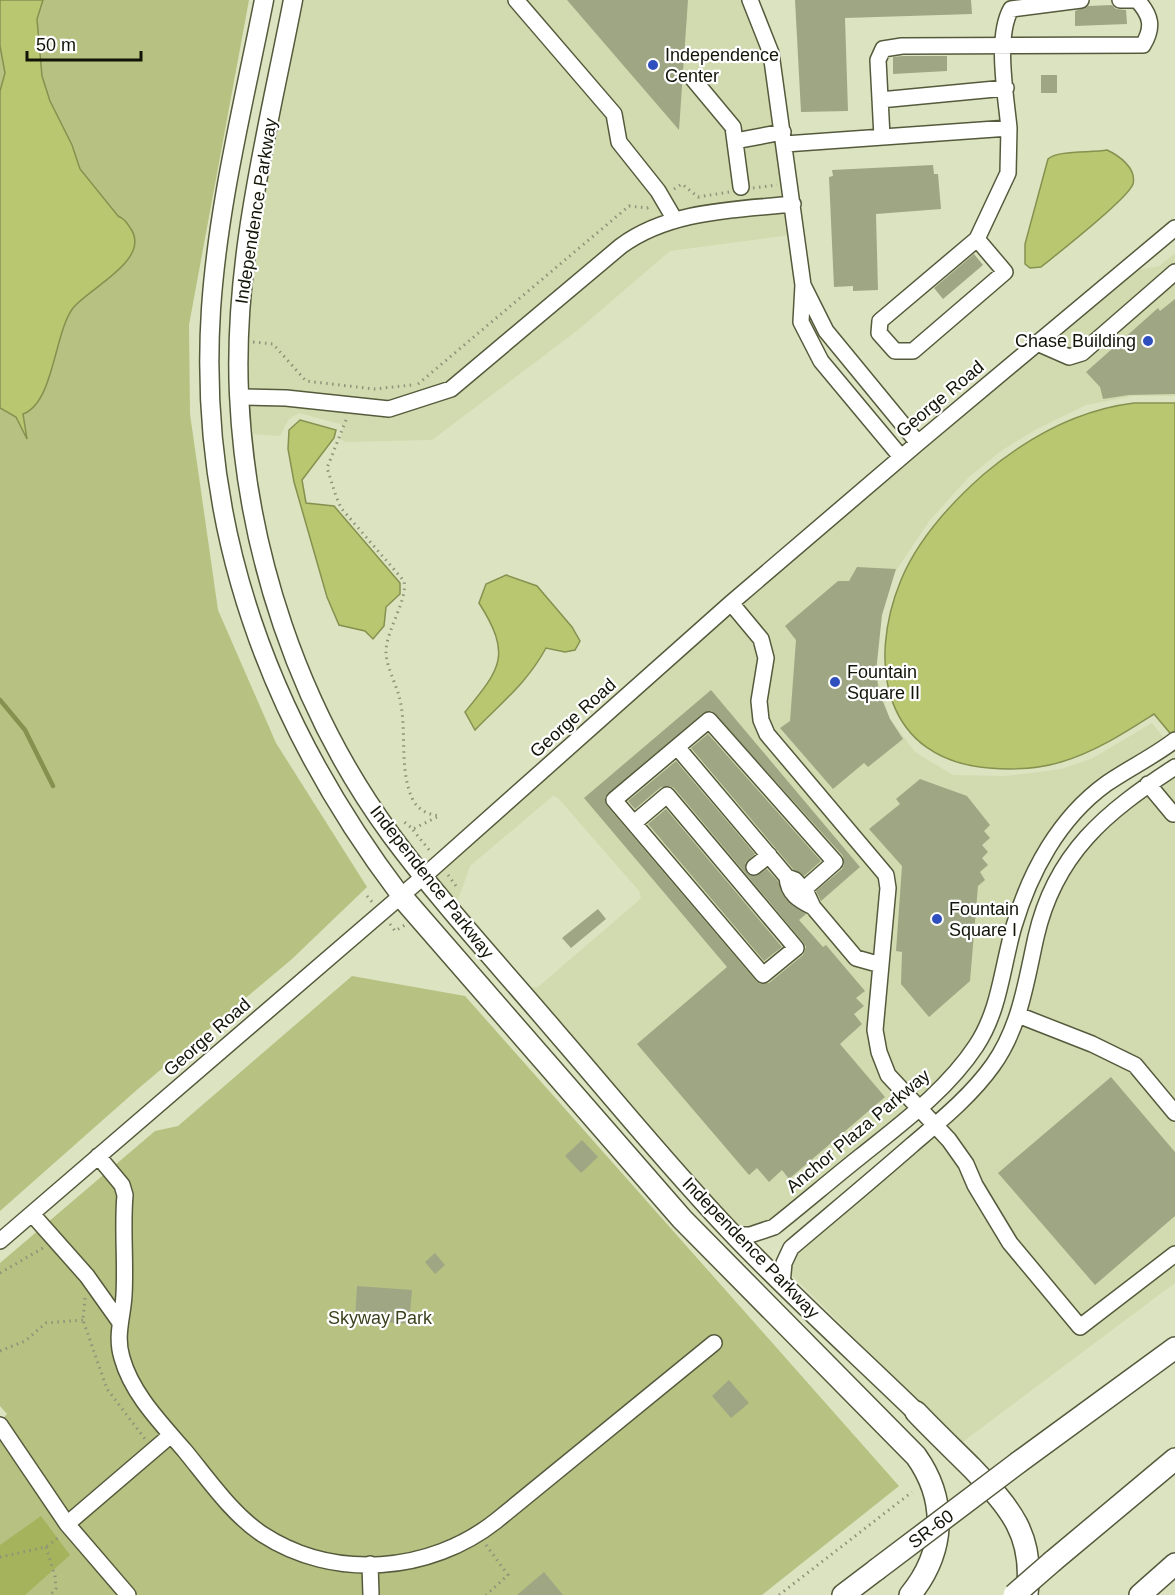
<svg xmlns="http://www.w3.org/2000/svg" width="1175" height="1595" viewBox="0 0 1175 1595" font-family="Helvetica,sans-serif">
<style>
.built{fill:#d2dbb0}
.green{fill:#b6c182}
.forest{fill:#a5b35d}
.water{fill:#b8c770;stroke:#869150;stroke-width:1.5}
.lines{fill:none;stroke-linecap:round;stroke-linejoin:round}
.stream{stroke:#869150;stroke-width:4.5}
.building{fill:#9fa684}
.minor-casing{stroke:#555a3c;stroke-width:18}
.major-casing{stroke:#555a3c;stroke-width:21}
.highway-casing{stroke:#555a3c;stroke-width:24}
.path{stroke:#8e9379;stroke-width:3;stroke-dasharray:1.5 4.5;stroke-linecap:butt}
.minor{stroke:#fff;stroke-width:15}
.major{stroke:#fff;stroke-width:18}
.highway{stroke:#fff;stroke-width:21}
.highway-bridge-casing{stroke:#555a3c;stroke-width:24;stroke-linecap:butt}
.highway-bridge{stroke:#fff;stroke-width:21}
.poi-dot{fill:#2f4fbf;stroke:#fff;stroke-width:2}
.labels{text-anchor:middle;stroke-width:4.5;stroke-linejoin:round;paint-order:stroke}
.poi-label{font-size:18px;fill:#111407;stroke:#fff;text-anchor:start}
.street-label{font-size:18px;fill:#111407;stroke:#fff}
.park-label{font-size:18px;fill:#3b411c;stroke:#fff}
</style>
<rect width="100%" height="100%" fill="#dce3c0"/>
<path class="built" d="M302,0H749L773,80L798,234L670,251L578,330L432,440L346,442L340,439L343,428L340,424L299,413L289,419L280,436L251,434L247,324L255,246Z
M1175,253V396H1134L1086,405L1035,430L1001,451L969,477L930,520L879,596L870,654L889,717L915,752L953,775L1005,776L1061,769L1093,758L1152,723L1164,738L1101,778L1084,792L1044,838L1018,888L980,1024L953,1063L914,1103L769,1221L758,1225L739,1227L530,988L538,987L638,901L641,897L639,891L558,798L553,796L470,866L457,903L435,877L717,626L923,449L1138,270L1159,266Z
M1175,776V1283L960,1444L791,1274L792,1264L797,1254L947,1125L999,1070L1026,1016L1053,907L1076,862L1110,822Z"/>
<path class="green" d="M0,0H249L189,325L190,414L218,610L276,743L367,887L292,959L139,1088L0,1211Z
M352,976L465,996L899,1486L762,1595H17L0,1576V1422L7,1414L0,1406V1263L155,1131L178,1126Z"/>
<path class="forest" d="M41,1516L70,1555L25,1595H0V1545Z"/>
<path class="water" d="M0,0H43L37,19L42,76L50,101L72,145L80,169L118,216C125,219 127,223 131,229C151,260 89,288 73,308C54,333 54,403 23,414L27,439L16,417L0,408V91L5,73L0,46Z
M1107,150C1118,155 1137,168 1133,184C1128,199 1057,254 1041,267L1030,268L1025,264V244L1048,159C1057,150 1092,153 1107,150Z
M1134,403H1175V739L1154,714C1124,733 1095,752 1061,762C1038,769 1013,770 989,768C885,760 866,665 901,580C918,539 951,503 984,474C1028,437 1077,410 1134,403Z
M300,420L336,430L334,438L302,480L306,503L334,506L400,583V594L386,607L384,626L373,639L365,631L339,625L327,597L294,482L288,449L289,430Z
M506,575L537,586L572,627L580,641L575,650L565,652L546,648C527,683 502,702 475,730L465,712C501,668 512,655 479,603L486,584Z"/>
<g class="lines">
<path class="stream" d="M0,700L25,730L53,786"/>
</g>
<path class="building" d="M567,0H688L679,130Z
M795,0H971L972,14L845,18L848,111L801,112Z
M1112,5L1116,9L1126,10L1127,24L1075,26V11L1088,6Z
M903,56H947V71L893,74V57Z
M1041,75H1057V93H1041Z
M933,165L934,174H938L941,209L876,214L878,290L853,291V286L834,287L829,177L833,176L832,170Z
M974,254L983,265L943,299L934,288Z
M1175,299V394L1129,395L1103,399L1100,387L1086,372L1158,308L1160,311Z
M857,567L896,569L882,615L876,672L879,692L890,719L903,739L868,767L864,763L833,789L780,728L790,721L796,640L785,626L838,581H849Z
M711,690L860,867L821,901L816,891L842,869L844,865L843,856L712,711L703,713L605,797L607,806L756,981L760,984L769,983L803,955L806,947L803,942L674,788L670,786L661,787L635,809L628,801L676,761L755,854L745,863L747,873L756,876L767,869L778,881L785,898L806,914L799,920L823,947L826,945L865,991L856,998L864,1006L854,1014L862,1024L840,1044L885,1097L789,1179L782,1170L769,1182L757,1168L749,1175L637,1044L727,967L584,798Z
M708,734L821,861L804,876L793,869L691,748Z
M920,779L967,796L990,825L984,831L990,838L982,845L988,852L982,858L988,865L980,872L985,880L978,886L970,981L929,1017L901,984L902,952L896,951L902,866L869,829L900,804L896,799Z
M666,809L782,947L764,961L648,824Z
M598,909L606,919L571,948L562,938Z
M1111,1077L1175,1152V1216L1095,1285L998,1173Z
M582,1140L598,1157L581,1173L565,1156Z
M435,1253L445,1265L435,1274L425,1262Z
M357,1286L412,1290L409,1324L355,1320Z
M729,1380L749,1403L731,1418L712,1396Z
M544,1572L563,1595H517Z"/>
<g class="lines">
<defs>
<path id="minor" d="M516,0L614,114L619,142L658,191L675,220
M750,0L771,53L803,285L826,331L918,443
M693,79L733,127L741,187
M880,100L1006,88
M882,137L878,60L883,49L902,46L1143,45C1154,27 1151,15 1137,0H1120
M735,141L783,132
M785,144L1009,128C1006,96 995,37 1011,9L1081,0
M977,239L880,321L879,333L895,351H913L1005,272L977,239L1008,173L1009,128
M803,285L801,322L821,361L901,457
M1037,343L1069,357L1082,353L1175,272
M239,397L286,398L389,409L451,389L621,246C670,210 735,210 793,204
M731,603L761,639L766,658L759,701L761,720L767,734L886,875L888,888L875,1030L879,1052L888,1075L949,1140L966,1164L975,1185L1010,1243L1080,1327L1175,1254
M677,747L787,877L795,880L806,892L813,907L856,958L881,965
M1148,784L1173,814
M634,823L667,795L796,948L763,975L614,800L709,720L835,862L810,884
M754,867L769,855
M787,877C788,894 799,900 813,907
M1018,1015L1092,1044L1135,1065L1175,1113
M98,1156L122,1185L125,1195C122,1228 126,1261 124,1295C123,1316 115,1336 122,1358C132,1394 161,1423 185,1451C208,1479 232,1514 262,1534C334,1581 430,1573 496,1521L714,1343
M32,1214L87,1276L119,1321
M734,1235H750L774,1227C803,1204 832,1179 861,1156C902,1123 947,1090 976,1046C1000,1010 1002,967 1014,926C1030,872 1059,818 1106,784C1129,768 1153,757 1175,740
M0,1241L423,877L731,603L918,443L1175,228
M782,1284L784,1263L791,1248C831,1214 872,1180 912,1145C940,1121 971,1096 993,1065C1020,1027 1026,982 1036,937C1055,853 1106,812 1175,767
M0,1425L67,1524L128,1595
M67,1524L171,1435
M370,1564L371,1595"/>
<path id="major" d="M264,0C244,102 218,205 211,309C197,528 270,723 401,896
M293,0C268,130 233,261 239,394C246,550 298,708 391,835C442,904 501,967 556,1032C614,1099 670,1168 731,1232C790,1294 854,1352 916,1412"/>
<path id="highway" d="M401,896L682,1219L916,1456C948,1501 945,1552 910,1595
M916,1412C934,1431 953,1449 972,1468C1010,1508 1035,1535 1027,1594
M1019,1462L1175,1348
M1053,1561L1175,1459
M843,1595L876,1570
M1140,1595L1175,1564"/>
</defs>
<use href="#minor" class="minor-casing"/>
<use href="#major" class="major-casing"/>
<use href="#highway" class="highway-casing"/>
<path class="path" d="M753,188L777,185
M674,189L682,184L698,197L729,192
M253,342L273,344L306,381L374,389L412,385
M418,384L629,206L647,208L652,205
M346,420L327,468L336,496L341,508L404,581C408,600 386,630 386,652C386,665 395,682 399,696C408,728 398,770 413,800C419,811 428,814 439,816L413,829L403,821
M413,830L430,851
M448,875L456,886L453,889
M367,896L373,903
M390,924L395,931L405,925
M0,1273L43,1248
M85,1298L83,1320L107,1389L145,1439
M0,1351L25,1341L46,1323L83,1320
M486,1545L508,1575L486,1595
M46,1547L55,1576L56,1589L50,1595
M0,1557L46,1547L59,1537
M779,1595L912,1492"/>
<use href="#minor" class="minor"/>
<use href="#major" class="major"/>
<use href="#highway" class="highway"/>
<defs>
<path id="highway-bridge" d="M876,1570L1019,1462
M1014,1595L1053,1561"/>
</defs>
<use href="#highway-bridge" class="highway-bridge-casing"/>
<use href="#highway-bridge" class="highway-bridge"/>
</g>
<g class="poi-dot">
<circle cx="653" cy="65" r="6"/>
<circle cx="1148" cy="341" r="6"/>
<circle cx="835" cy="682" r="6"/>
<circle cx="937" cy="919" r="6"/>
</g>
<g class="labels">
<g class="poi-label">
<text x="665" y="61">Independence<tspan x="665" dy="21">Center</tspan></text>
<text x="1136" y="347" text-anchor="end">Chase Building</text>
<text x="847" y="678">Fountain<tspan x="847" dy="21">Square II</tspan></text>
<text x="949" y="915">Fountain<tspan x="949" dy="21">Square I</tspan></text>
</g>
<g class="street-label">
<text transform="translate(256 211) rotate(-81)" y="6">Independence Parkway</text>
<text transform="translate(940 399) rotate(-40)" y="6">George Road</text>
<text transform="translate(573 718) rotate(-42)" y="6">George Road</text>
<text transform="translate(432 882) rotate(52)" y="6">Independence Parkway</text>
<text transform="translate(207 1037) rotate(-41)" y="6">George Road</text>
<text transform="translate(858 1131) rotate(-40)" y="6">Anchor Plaza Parkway</text>
<text transform="translate(751 1248) rotate(46)" y="6">Independence Parkway</text>
<text transform="translate(931 1529) rotate(-37)" y="6">SR-60</text>
</g>
<g class="park-label">
<text x="380" y="1324">Skyway Park</text>
</g>
</g>
<path d="M27 51v9h114v-9" fill="none" stroke="#111407" stroke-width="3"/>
<text x="36" y="51" font-size="18" fill="#111407" stroke="#ffffff" stroke-width="4.5" paint-order="stroke">50 m</text>
</svg>
